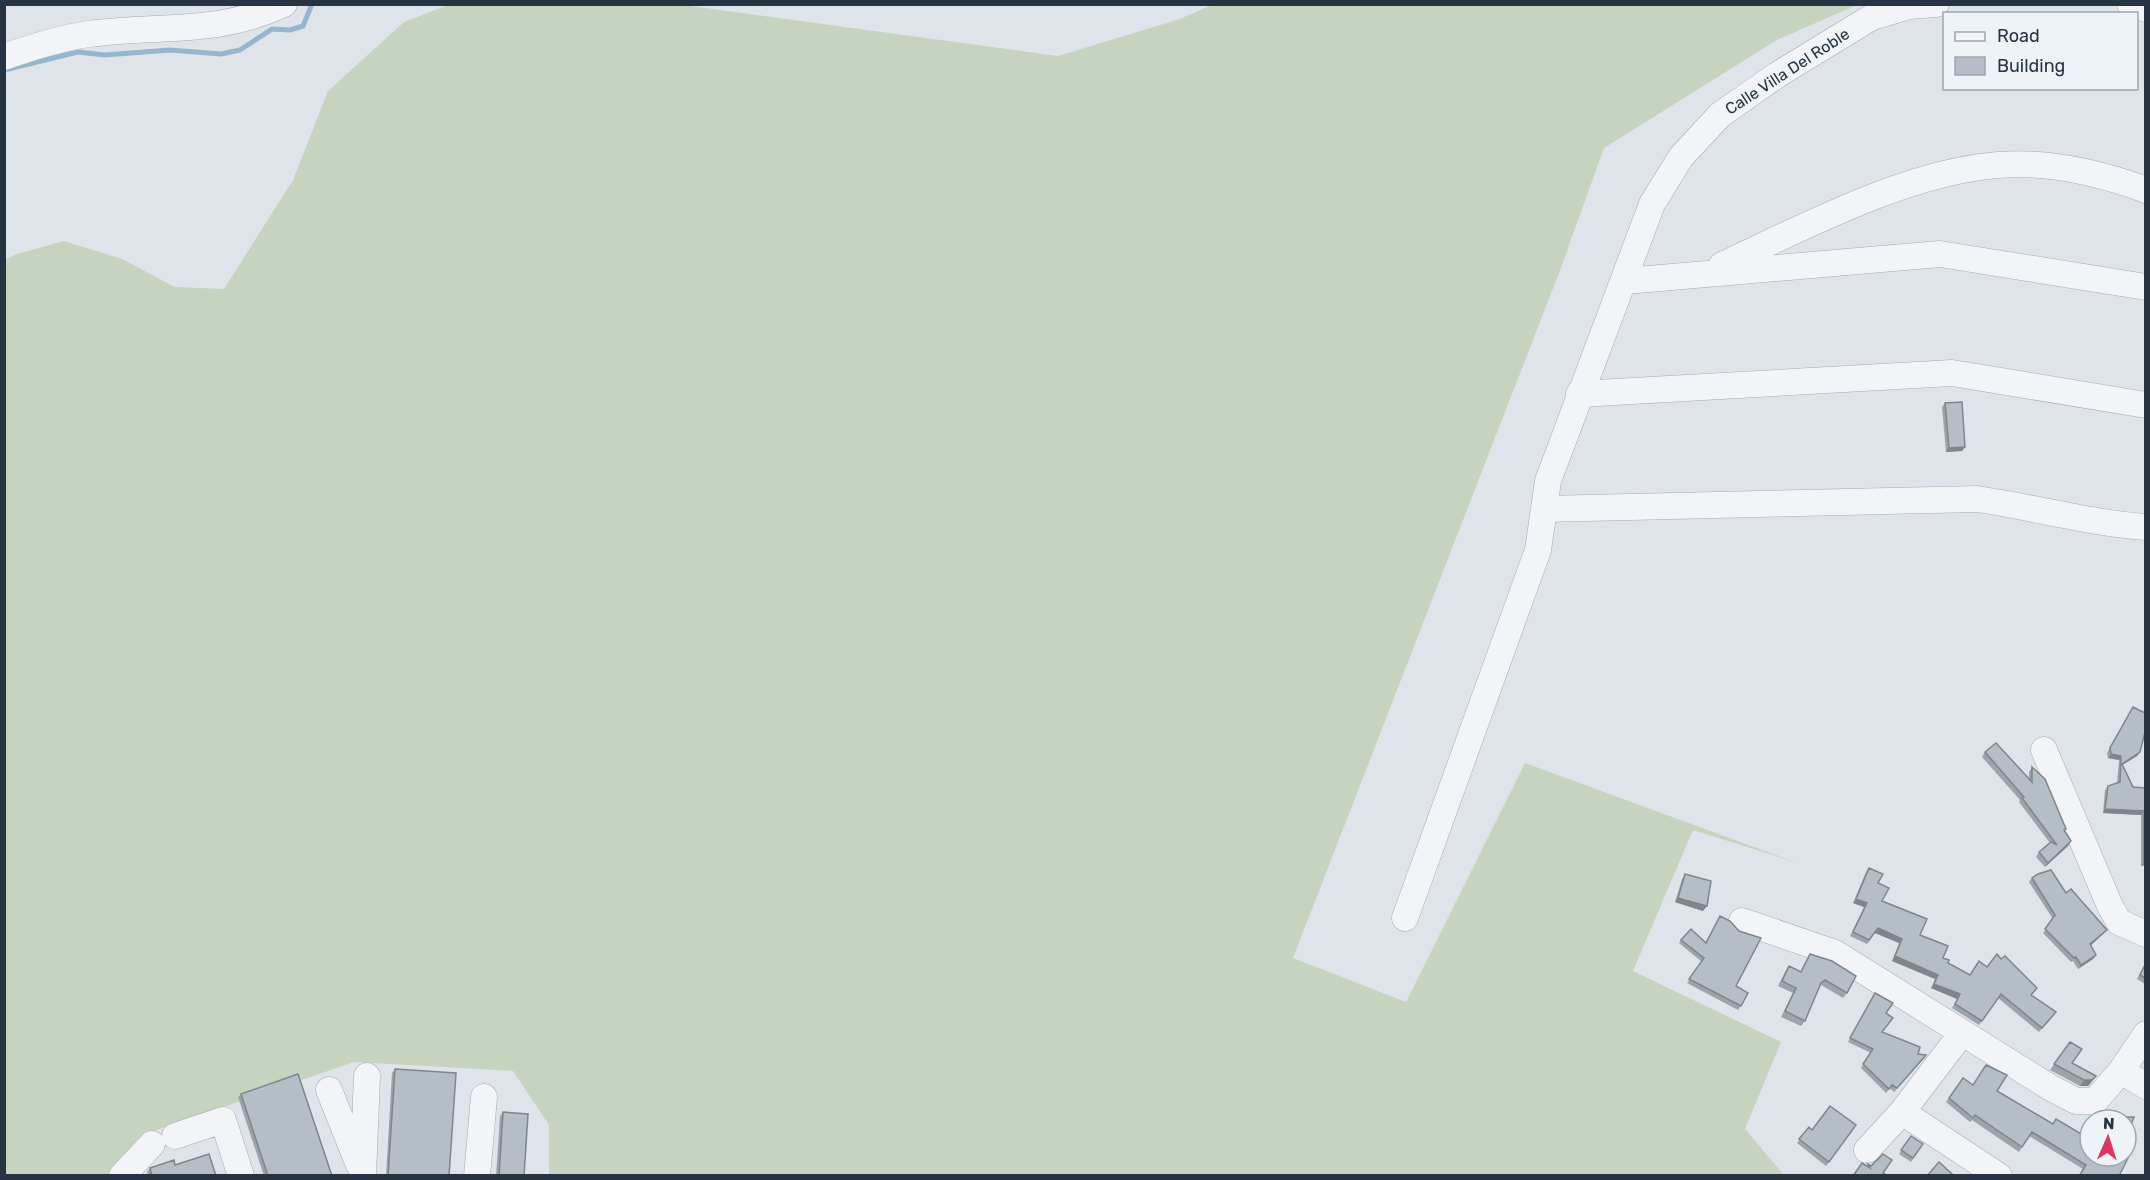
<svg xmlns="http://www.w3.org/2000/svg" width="2150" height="1180" viewBox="0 0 2150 1180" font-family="Rubik,sans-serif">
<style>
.grass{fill:#c6d4bf}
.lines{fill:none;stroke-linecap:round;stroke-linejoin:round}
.stream{stroke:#96b6cd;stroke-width:5}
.minor-casing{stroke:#a4abb4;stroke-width:27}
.minor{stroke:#f2f4f7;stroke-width:26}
.wall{fill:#9ca3ab}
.shaded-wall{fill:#7f858b}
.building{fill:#b5bec7;stroke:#7f858b;stroke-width:1.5}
.labels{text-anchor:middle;stroke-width:4.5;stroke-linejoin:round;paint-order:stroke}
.street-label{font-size:16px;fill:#263342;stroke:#eef3f7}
</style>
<rect width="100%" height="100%" fill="#dfe4ea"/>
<path class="grass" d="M448,5H684L1058,56L1180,19L1211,5H1857L1777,40L1604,148L1559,273L1293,958L1406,1002L1525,763L1798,863L1693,830L1633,971L1781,1042L1745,1129L1784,1175H549V1125L513,1071L354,1062L142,1135L114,1175L5,1176V260L17,254L64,241L122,259L175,287L224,289L293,180L328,91L404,22Z"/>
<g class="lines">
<path class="stream" d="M4,70L78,52L105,55L170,50L221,54L240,50L272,29L290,30L303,26L312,4"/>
<defs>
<path id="minor" d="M2130,4L2146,9
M4,57C32,47 60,38 89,34C161,24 214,36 284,4
M1722,265C1804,227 1907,172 1998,165C2047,161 2100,173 2146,190
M1625,281L1940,254L2146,287
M1579,394L1952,373L2146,405
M1544,509L1977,499C2033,507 2089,523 2146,527
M2044,750L2110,906L2119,922L2146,934
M1405,918L1538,550L1548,481L1652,204L1681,157L1720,115L1777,75L1872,17L1909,6L1936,4
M1742,921L1835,953L2051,1088L2076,1101H2095L2121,1071L2146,1034
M2121,1071L2146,1086
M329,1090L359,1165
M1902,1112L1999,1176
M175,1136L223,1120L241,1176
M1867,1150L1902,1112L1962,1033
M122,1176L152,1144
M363,1176L367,1076
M477,1176L484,1097"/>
</defs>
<use href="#minor" class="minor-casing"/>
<use href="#minor" class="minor"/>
</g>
<path class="wall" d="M1945,403L1965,447L1962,451L1946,452L1942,407Z
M2133,707L2140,752L2137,756L2122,765L2133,787L2145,788V865L2141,866V815L2103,813L2105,790L2108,786L2117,783L2119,760L2108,758L2107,753Z
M1985,752L2029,779V772L2032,767L2066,829L2065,831L2068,846L2045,867L2036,857L2039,852L2050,843L2019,802L2020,800L1982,757Z
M1869,868L1878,883L1882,901L1920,935L1948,963L1970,975L2031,996L2053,1016L2039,1032L1998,998L1979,1025L1952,1008L1957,999L1931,988L1935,979L1892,961L1899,943L1875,933L1867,944L1850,936L1864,907L1853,903L1866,872Z
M1685,874L1703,911L1675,902L1682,879Z
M2032,878L2066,893L2107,930L2104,933L2091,945L2096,955L2093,959L2078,969L2073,961L2071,962L2043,933L2053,919L2029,882Z
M1720,916L1741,1006L1738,1010L1687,983L1702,962L1679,943L1681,940L1705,943Z
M1810,954L1847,993L1843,998L1821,985L1820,986L1805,1021L1801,1026L1781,1017L1793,993L1778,986L1785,972L1789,966L1800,972Z
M2145,963V984L2137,979Z
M1875,993L1886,1013L1882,1032L1918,1054L1923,1059L1894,1092L1890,1088L1886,1093L1861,1068L1871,1053L1848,1042Z
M2070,1042L2072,1063L2092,1082L2088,1086H2080L2050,1070Z
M395,1069L449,1176H386L392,1073Z
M1963,1078L1973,1085L1997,1091L2053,1124L2088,1138L2126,1156L2083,1169L2029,1136L2019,1152L1972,1120L1970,1122L1946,1102Z
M241,1094L332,1176H264L238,1097Z
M503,1112L524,1176H496L500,1116Z
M1856,1125L1826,1166L1797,1143L1809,1127L1812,1130Z
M1911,1136L1923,1144L1911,1162L1899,1154Z
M175,1165L216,1176H148L147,1172L150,1168Z"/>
<path class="shaded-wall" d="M1965,447L1962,451L1946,452L1949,448Z
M2140,752L2137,756L2121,766V765Z
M2111,754L2121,756L2119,760L2108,758Z
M2105,809L2144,811L2141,815L2103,813Z
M2071,841L2068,846L2045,867L2048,863Z
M2145,861V865L2141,866L2144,862Z
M1678,898L1707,906L1703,911L1675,902Z
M1856,899L1867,903L1864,907L1853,903Z
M1878,928L1902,939L1899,943L1875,933Z
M2107,930L2104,933L2088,948L2090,944Z
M2096,955L2093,959L2078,969L2081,965Z
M1895,956L1938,975L1935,979L1892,961Z
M1934,984L1960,994L1957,999L1931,988Z
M2096,1076L2088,1086H2080L2084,1080Z"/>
<path class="building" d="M1962,402L1965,447L1949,448L1945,403Z
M2133,707L2145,713V732L2140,752L2122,764L2133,787L2145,788V861L2144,862V811L2105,809L2108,786L2120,782L2121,756L2111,754L2110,748Z
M1996,743L2032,782V767L2045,779L2066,829L2064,830L2071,841L2048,863L2039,852L2051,842L2057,845L2022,798L2024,797L1985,752Z
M1869,868L1883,874L1878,883L1889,888L1882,901L1927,919L1920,935L1948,946L1943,958L1949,960L1948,963L1970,975L1979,961L1987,967L1997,954L2001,959L2005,956L2037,988L2031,995L2056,1012L2042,1028L2001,994L1982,1021L1955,1004L1960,994L1934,984L1938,975L1895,956L1902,939L1878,928L1869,940L1853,932L1867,903L1856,899Z
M2051,870L2066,893L2071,889L2107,930L2090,944L2096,955L2081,965L2076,957L2074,958L2045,929L2055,915L2032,878L2038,874Z
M1685,874L1711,881L1707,906L1678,898Z
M1720,916L1730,921L1739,931L1761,938L1736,986L1748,993L1741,1006L1689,979L1704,958L1681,940L1691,929L1706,943Z
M1810,954L1832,961L1856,976L1847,993L1825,980L1821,983L1805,1021L1785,1011L1796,988L1782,981L1789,966L1801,972Z
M2145,965V978L2140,975Z
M1875,993L1893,1003L1886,1013L1893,1018L1882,1032L1920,1047L1918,1054L1926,1055L1897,1088L1892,1085L1889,1089L1863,1064L1873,1049L1850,1038Z
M2070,1042L2082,1049L2072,1063L2096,1076L2092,1080H2084L2054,1064Z
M1986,1065L2007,1075L1997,1091L2053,1124L2056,1119L2088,1138L2090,1135V1156H2126V1150L2131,1152L2119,1176H2079L2086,1165L2032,1132L2022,1147L1975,1115L1973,1118L1949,1098L1963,1078L1973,1085Z
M395,1069L456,1073L449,1176H388Z
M298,1074L332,1176H268L241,1094Z
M1830,1106L1856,1125L1829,1162L1799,1139L1809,1127L1812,1130Z
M503,1112L528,1114L524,1176H499Z
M2115,1117H2134L2126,1137V1120H2114Z
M1911,1136L1923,1144L1913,1158L1901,1150Z
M209,1154L216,1176H152L150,1168L174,1160L175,1165Z
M1883,1154L1892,1160L1883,1173L1888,1176H1853L1862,1163L1870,1168L1868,1164L1871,1166Z
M1939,1162L1952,1174L1951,1176H1927Z"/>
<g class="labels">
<g class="street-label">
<text transform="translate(1787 71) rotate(-33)" y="6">Calle Villa Del Roble</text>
</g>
</g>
<rect width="2150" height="1180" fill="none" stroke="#263342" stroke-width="12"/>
<rect x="1943" y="12" width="195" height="78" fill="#eef3f7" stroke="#9ea6af" stroke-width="1.5"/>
<rect x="1955" y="32" width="30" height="9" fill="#f2f4f7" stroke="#9ea6af" stroke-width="1.5"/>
<text x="1997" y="42" font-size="18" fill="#263342">Road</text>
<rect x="1955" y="57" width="30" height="18" fill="#b5bec7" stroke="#9ea6af" stroke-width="1.5"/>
<text x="1997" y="72" font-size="18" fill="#263342">Building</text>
<g transform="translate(2108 1138) rotate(3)"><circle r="28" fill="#eef3f7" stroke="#9ea6af" stroke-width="1.5"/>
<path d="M0-4.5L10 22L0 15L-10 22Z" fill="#db3761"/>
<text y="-9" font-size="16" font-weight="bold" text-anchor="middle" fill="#263342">N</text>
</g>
</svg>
